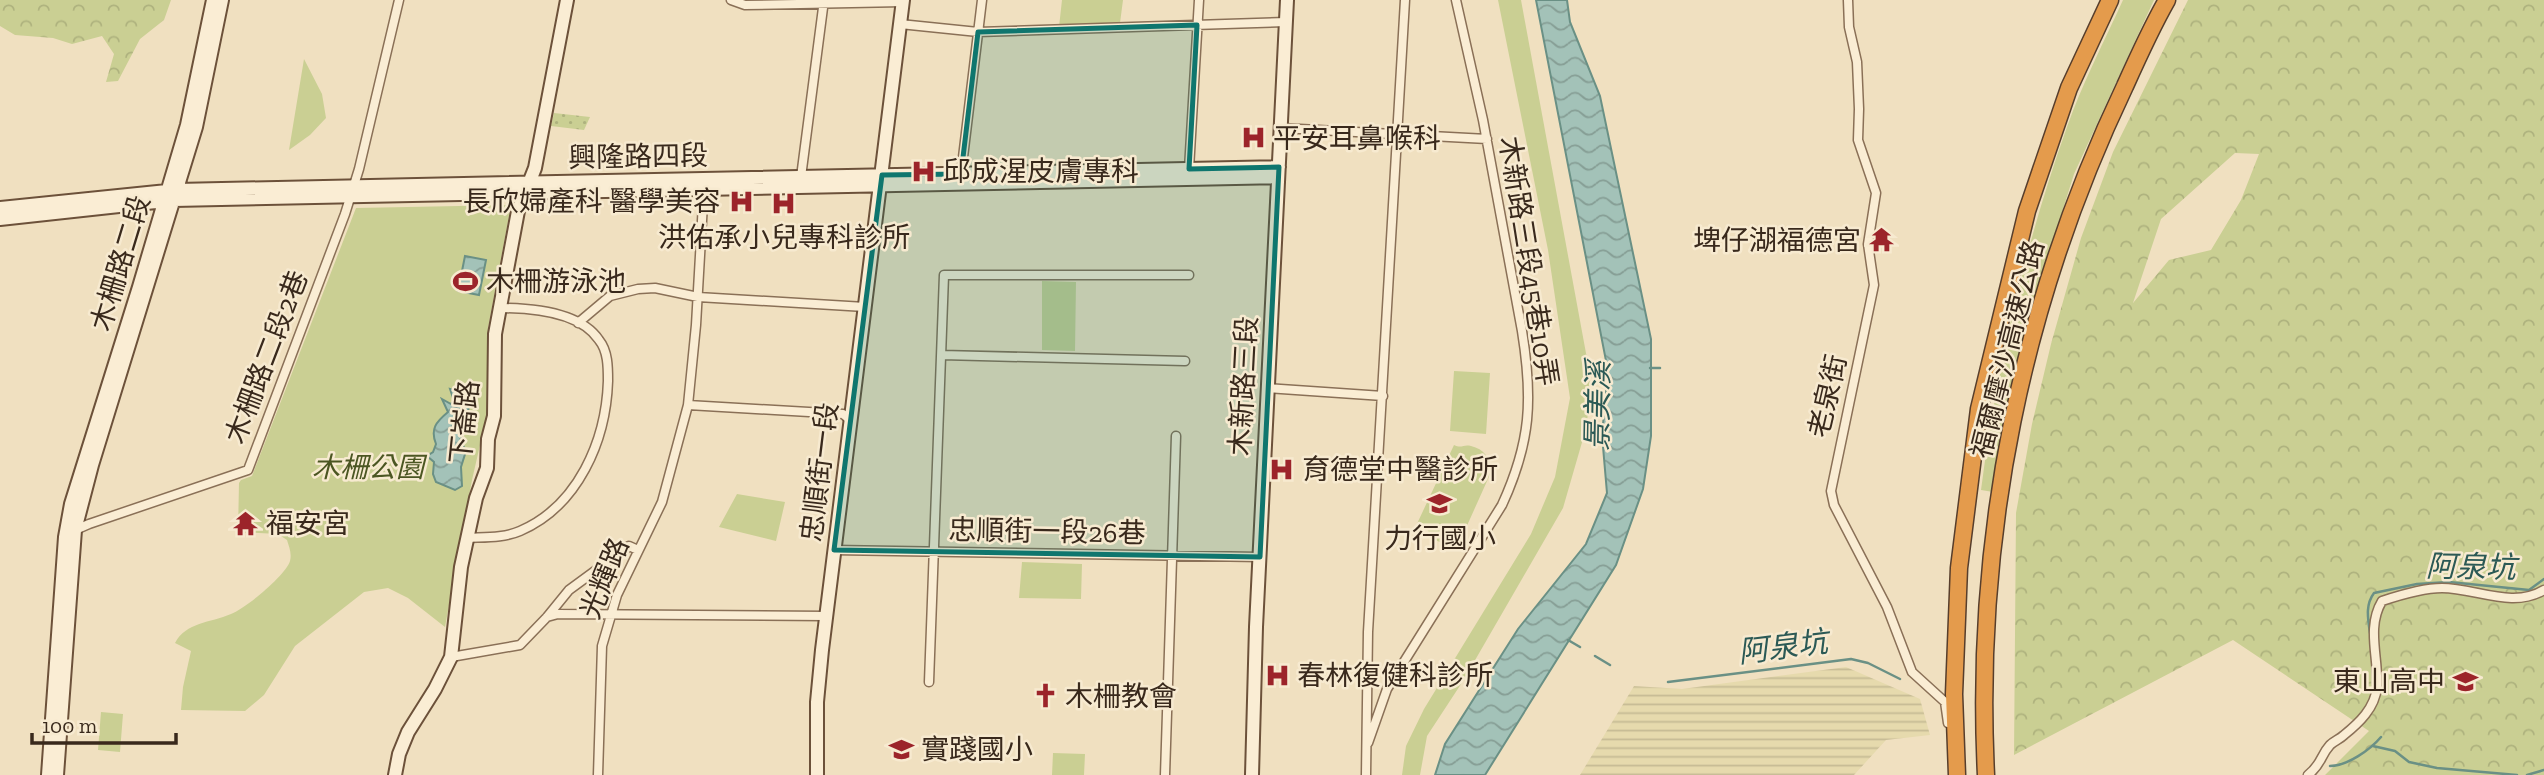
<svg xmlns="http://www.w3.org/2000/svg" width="2544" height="775" viewBox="0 0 2544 775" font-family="'Zilla Slab','Noto Sans TC',serif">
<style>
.farmland{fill:url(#farmland-rules)}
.green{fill:#cacf93}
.forest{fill:url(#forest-crowns);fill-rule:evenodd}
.garden{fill:url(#garden-dots)}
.water{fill:url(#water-waves);stroke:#6a9085;stroke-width:2}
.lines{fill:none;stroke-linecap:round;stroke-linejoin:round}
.stream{stroke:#6a9085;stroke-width:2.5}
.street-casing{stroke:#8a7057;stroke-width:11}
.secondary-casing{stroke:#6c513a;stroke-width:16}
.highway-casing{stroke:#573e2c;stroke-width:19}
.street{stroke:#faedd4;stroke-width:8}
.secondary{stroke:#faedd4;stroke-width:12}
.highway{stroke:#e49b4c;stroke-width:16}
.marked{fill:#0f766e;fill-opacity:0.2;stroke:#0f766e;stroke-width:5;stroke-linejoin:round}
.labels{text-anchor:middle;stroke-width:5;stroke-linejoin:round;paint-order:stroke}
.poi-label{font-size:28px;fill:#39291c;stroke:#f7ead0;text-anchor:start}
.street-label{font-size:28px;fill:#39291c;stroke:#f7ead0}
.park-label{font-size:28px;font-style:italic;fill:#4b5622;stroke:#f7ead0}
.water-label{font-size:30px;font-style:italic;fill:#2b5955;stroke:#f7ead0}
</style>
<defs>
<pattern id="farmland-rules" width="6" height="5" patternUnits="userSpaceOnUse" patternTransform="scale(1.75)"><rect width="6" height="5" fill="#e6daad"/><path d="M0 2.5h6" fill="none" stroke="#c6bb94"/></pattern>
<pattern id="forest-crowns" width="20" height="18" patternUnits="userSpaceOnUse" patternTransform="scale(1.75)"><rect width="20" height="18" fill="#cacf93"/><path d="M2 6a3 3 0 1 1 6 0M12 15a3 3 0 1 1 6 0" fill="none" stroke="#aeb27e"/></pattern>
<pattern id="garden-dots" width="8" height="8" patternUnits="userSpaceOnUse" patternTransform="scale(1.75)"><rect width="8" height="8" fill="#cacf93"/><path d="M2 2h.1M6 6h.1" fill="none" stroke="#aeb27e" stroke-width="1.8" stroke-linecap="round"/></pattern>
<pattern id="water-waves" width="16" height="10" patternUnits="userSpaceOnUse" patternTransform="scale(1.75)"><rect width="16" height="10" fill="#a3c2b8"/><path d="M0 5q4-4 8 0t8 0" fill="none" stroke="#869e95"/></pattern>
</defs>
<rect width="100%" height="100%" fill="#f0e0c0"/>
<path class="farmland" d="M1846,667L1920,699L1930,735L1886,740L1854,775H1580L1634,686L1682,689Z"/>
<path class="green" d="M1062,0H1123L1120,23L1059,27Z
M1498,0H1521L1590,375L1587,425L1563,508L1463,681L1427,736L1420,775H1402L1406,746L1424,709L1531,534L1555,477L1570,398L1548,250Z
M2123,0H2154L2074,174L2059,222L2021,343L1993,492L1981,490C1997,367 2025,244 2067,127C2082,84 2104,42 2123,0Z
M304,59L322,94L326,118L310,135L289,150Z
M511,205L488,328L493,374L488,427L483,432L472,480L445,627L408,598L388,588L364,592L295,646L264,695L245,711L181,710L183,687L191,651L175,643C186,622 210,623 231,614C245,609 286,575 290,561C292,553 289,547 287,540L278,534L238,532L239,483L241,480L252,476L356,208Z
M1042,281L1076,282L1075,351L1042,350Z
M1454,371L1490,373L1486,434L1450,431Z
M1454,445C1462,449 1463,444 1471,446C1484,449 1490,458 1492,470L1461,539C1444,546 1434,544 1426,527L1424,532L1415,528Z
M737,494L785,502L776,541L719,527Z
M1022,562L1082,564L1081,599L1019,598Z
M101,712L123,714L120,752L98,750Z
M1053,753L1085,754L1084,775H1052Z"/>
<path class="forest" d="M0,0H171L164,20L140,39L118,81L106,82L114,54L102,36L72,44L53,38L15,35L0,26Z
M2188,0H2544V775H2325L2369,731L2233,640L2014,755L2016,513L2032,424L2051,344L2081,238L2113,152ZM2235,153L2259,154L2241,200L2211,250L2169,260L2133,303L2161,219Z"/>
<path class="garden" d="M554,113L590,117L584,130L551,126Z"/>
<path class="water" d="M1536,0H1567L1570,22L1600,96L1651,339V436L1643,489L1616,565L1485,775H1435L1445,744L1518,629L1586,544L1607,493L1602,435L1608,371Z
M465,256L486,260L479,295L458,291Z
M450,389L458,391L469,406L465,429L460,440L466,451L461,467L462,486L455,490L436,482L433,474L434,462L427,456L433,452L436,444C430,429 436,422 448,412L442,399L451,404L454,401Z"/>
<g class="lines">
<path class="stream" d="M1650,368H1660
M2370,633C2368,619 2365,605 2374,593L2417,584L2449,582L2529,590L2544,579
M1568,640L1580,647
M1595,656L1610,665
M1668,682L1851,659L1868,663L1900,679
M2373,746L2395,751L2409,762L2437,768L2517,775
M2330,766C2347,766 2370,750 2381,737
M2527,775L2544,770"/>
<defs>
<path id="street" d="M731,0L745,5L903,2
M1848,0L1849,27L1857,62L1859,109L1858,140L1876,193L1868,244L1874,285L1831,491L1834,505L1887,607L1912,672L1945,702L1948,723
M900,24L978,32L1286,22
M1281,128L1487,139
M1189,169L1199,0
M961,174L982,0
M805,180L801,177L824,0
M578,323L610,296L638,289L655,288L698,297L865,307
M942,355L1185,361
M1268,388L1383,396
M688,405L843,414L850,420
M73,531L89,524L248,470L345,214L359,169L399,0
M467,538C484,537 504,538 520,531C578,506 606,441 608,381C608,367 608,351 599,340C580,312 531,308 500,308
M834,550L1260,557
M547,617L558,614L826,616
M451,657L520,645L547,617L569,590L629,546L638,550
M929,682L944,275H1189
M1368,743L1387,689L1502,505C1531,442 1533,399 1522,331L1483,120L1456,0
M598,775L602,646L617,595L662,502L688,405L696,325L704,186
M1165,775L1176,436
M1366,775L1368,632L1405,0
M2308,775C2322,764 2320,756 2330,745C2334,741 2340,739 2344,735C2359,723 2375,708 2377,687C2379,658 2366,628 2382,601C2400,595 2423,588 2442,588C2475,588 2513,609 2544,590"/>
<path id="secondary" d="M0,208L177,190L1279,167
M0,219L174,200L1278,177
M48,775L65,537L71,504L139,287L187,125L213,0
M57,775L75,530L92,465L196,127L222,0
M395,775L399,754L408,732L435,689L451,657L461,567L476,498L487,468L488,439L494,416L495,334L518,211L535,168L567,0
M817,775V702L822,650L903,0
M1252,775L1256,627L1287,0"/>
<path id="highway" d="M1957,775L1954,694L1959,568L1979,409L2027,211L2069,88L2110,0
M1986,775C1974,535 2022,302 2125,86C2138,57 2151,28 2167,0"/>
</defs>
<use href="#street" class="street-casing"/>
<use href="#secondary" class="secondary-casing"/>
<use href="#highway" class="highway-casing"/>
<use href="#street" class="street"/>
<use href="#secondary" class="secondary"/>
<use href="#highway" class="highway"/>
</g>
<path class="marked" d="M1197,25L1189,169L1279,167L1260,557L834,550L882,175L961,174L978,32Z"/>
<defs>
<symbol id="hospital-bare" viewBox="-9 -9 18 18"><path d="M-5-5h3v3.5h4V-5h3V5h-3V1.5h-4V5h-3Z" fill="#9c242a" stroke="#f7ead0" stroke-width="2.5" paint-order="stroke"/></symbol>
<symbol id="temple-bare" viewBox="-9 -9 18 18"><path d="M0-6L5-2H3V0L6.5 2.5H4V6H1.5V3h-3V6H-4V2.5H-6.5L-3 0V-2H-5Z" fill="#9c242a" stroke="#f7ead0" stroke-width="2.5" paint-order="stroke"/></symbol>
<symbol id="stadium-bare" viewBox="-9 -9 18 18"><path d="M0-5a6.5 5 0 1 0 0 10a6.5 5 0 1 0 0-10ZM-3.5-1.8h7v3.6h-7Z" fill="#9c242a" stroke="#f7ead0" stroke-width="2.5" paint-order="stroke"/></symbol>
<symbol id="school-bare" viewBox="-9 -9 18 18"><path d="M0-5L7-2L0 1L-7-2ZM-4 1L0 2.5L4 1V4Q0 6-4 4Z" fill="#9c242a" stroke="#f7ead0" stroke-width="2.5" paint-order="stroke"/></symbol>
<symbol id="church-bare" viewBox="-9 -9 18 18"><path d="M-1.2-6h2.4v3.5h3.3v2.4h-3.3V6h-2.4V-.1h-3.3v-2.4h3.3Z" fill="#9c242a" stroke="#f7ead0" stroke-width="2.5" paint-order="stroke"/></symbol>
</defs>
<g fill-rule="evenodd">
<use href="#hospital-bare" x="1236" y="120" width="35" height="35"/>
<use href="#hospital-bare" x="906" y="154" width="35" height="35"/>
<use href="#hospital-bare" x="724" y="184" width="35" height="35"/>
<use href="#hospital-bare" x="766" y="186" width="35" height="35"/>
<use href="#temple-bare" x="1864" y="222" width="35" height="35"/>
<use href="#stadium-bare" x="448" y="264" width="35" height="35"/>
<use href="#hospital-bare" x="1264" y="452" width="35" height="35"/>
<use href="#school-bare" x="1422" y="486" width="35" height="35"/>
<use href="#temple-bare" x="228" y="506" width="35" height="35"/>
<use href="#hospital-bare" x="1260" y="658" width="35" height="35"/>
<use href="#school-bare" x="2448" y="664" width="35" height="35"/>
<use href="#church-bare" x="1028" y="678" width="35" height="35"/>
<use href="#school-bare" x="884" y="732" width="35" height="35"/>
</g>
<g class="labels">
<g class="poi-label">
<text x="1273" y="148">平安耳鼻喉科</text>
<text x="943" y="181">邱成湦皮膚專科</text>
<text x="721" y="211" text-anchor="end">長欣婦產科 醫學美容</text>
<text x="784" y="247" text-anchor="middle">洪佑承小兒專科診所</text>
<text x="1861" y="250" text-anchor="end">埤仔湖福德宮</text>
<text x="486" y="291">木柵游泳池</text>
<text x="1302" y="479">育德堂中醫診所</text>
<text x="266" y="533">福安宮</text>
<text x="1440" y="548" text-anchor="middle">力行國小</text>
<text x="1297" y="685">春林復健科診所</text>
<text x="2445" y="691" text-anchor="end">東山高中</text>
<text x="1065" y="706">木柵教會</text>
<text x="921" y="759">實踐國小</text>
</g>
<g class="street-label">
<text transform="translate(638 156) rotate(-1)" y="10">興隆路四段</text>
<text transform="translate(1529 261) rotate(81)" y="10">木新路三段45巷10弄</text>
<text transform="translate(120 263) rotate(-73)" y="10">木柵路二段</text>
<text transform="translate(2007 349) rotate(-76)" y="10">福爾摩沙高速公路</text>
<text transform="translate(266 357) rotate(-69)" y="10">木柵路二段2巷</text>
<text transform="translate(1243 386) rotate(-87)" y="10">木新路三段</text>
<text transform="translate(1827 396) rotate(-77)" y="10">老泉街</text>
<text transform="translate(464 422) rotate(-84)" y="10">下崙路</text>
<text transform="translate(819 472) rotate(-83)" y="10">忠順街一段</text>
<text transform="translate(1047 531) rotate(1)" y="10">忠順街一段26巷</text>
<text transform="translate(604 578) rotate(-68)" y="10">光輝路</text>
</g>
<g class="park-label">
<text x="368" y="477">木柵公園</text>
</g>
<g class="water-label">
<text transform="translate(1598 406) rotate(-89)" y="10">景美溪</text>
<text transform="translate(2471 567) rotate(1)" y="10">阿泉坑</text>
<text transform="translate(1783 647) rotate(-7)" y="10">阿泉坑</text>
</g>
</g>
<path d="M32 733v10h144v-10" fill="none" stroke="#39291c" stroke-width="3.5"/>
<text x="42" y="733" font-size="21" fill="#39291c" stroke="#f7ead0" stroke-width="5" paint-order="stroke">100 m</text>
</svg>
